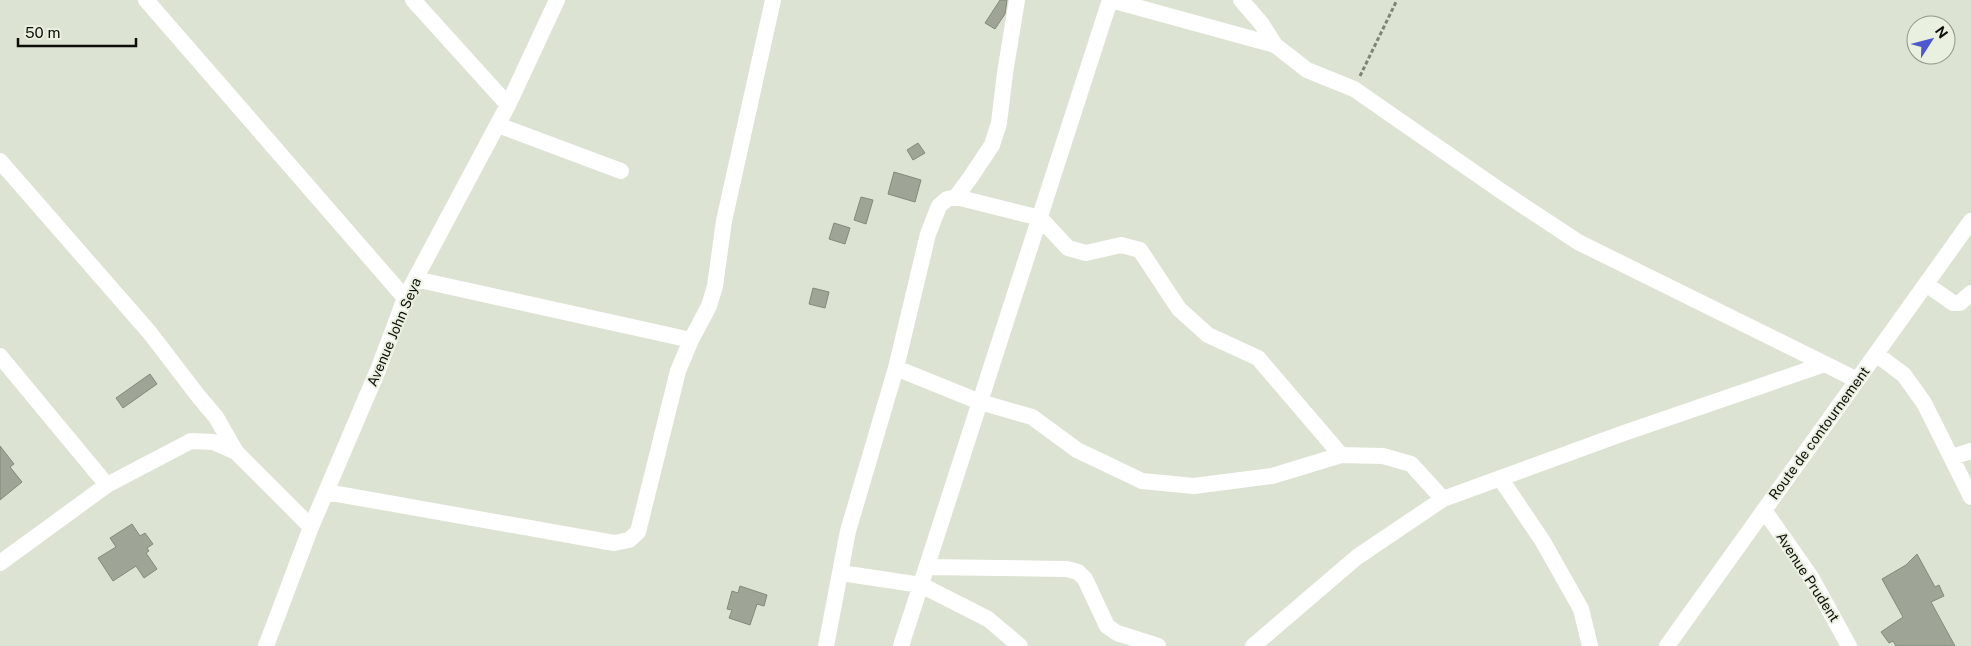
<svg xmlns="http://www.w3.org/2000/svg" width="1971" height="646" viewBox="0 0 1971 646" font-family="'Public Sans',sans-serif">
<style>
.building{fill:#9fa596;stroke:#848a7b}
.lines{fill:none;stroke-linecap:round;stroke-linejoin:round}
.path{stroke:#7e8378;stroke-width:3;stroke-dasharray:4 2.5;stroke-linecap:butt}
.minor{stroke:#fff;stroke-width:16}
.labels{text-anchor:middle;stroke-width:4;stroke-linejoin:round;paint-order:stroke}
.street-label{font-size:14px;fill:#0c0e09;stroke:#e9f0e0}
</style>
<rect width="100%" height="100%" fill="#dce3d2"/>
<path class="building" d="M1000,0H1007L1005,14L995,29L985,23Z
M918,143L925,153L913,160L907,150Z
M894,172L921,180L915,202L888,194Z
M861,197L873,200L866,224L854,220Z
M834,223L850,228L845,244L829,239Z
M813,288L829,292L825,308L809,304Z
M150,374L157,384L123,408L116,398Z
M0,446L14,464L10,467L22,482L0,500Z
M132,524L140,536L145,533L153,544L147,548L149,551L146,553L157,569L144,578L136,566L113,581L98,558L116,547L110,538Z
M1917,554L1935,587L1939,585L1944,596L1931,602L1955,646H1896L1893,641L1889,643L1881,632L1903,617L1882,579L1906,565Z
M740,586L767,595L764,606L757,604L750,625L729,618L732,610L727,609L732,591L738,593Z"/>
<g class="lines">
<path class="path" d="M1360,76L1397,0"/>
<path class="minor" d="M146,0L405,298
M413,0L508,105
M1111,0L1275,45L1307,70L1354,89L1501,191L1578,242L1825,364
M1241,0L1261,23L1275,45
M498,125L621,171
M0,161L150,333L199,397L216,417L236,452
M956,197L970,178L992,145L999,123L1005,73L1017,0
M415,279L691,340
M1926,284L1953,303H1960L1971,293
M1876,354L1904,375L1924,403L1971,497
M0,356L107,485L191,441L213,442L236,452L311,527
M896,368L980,402L1032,417L1077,450L1142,481L1194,486L1272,476L1341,455L1383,456L1411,464L1443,499
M1952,457L1971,451
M1500,478L1542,540L1581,609L1590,646
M326,492L614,543L629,540L638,532L678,371L691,340L709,306L715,286L724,221L773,0
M1764,510L1811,577L1849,646
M0,563L107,485
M927,567L1067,569L1078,572L1085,579L1107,626L1117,633L1158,646
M841,573L921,585L988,619L1020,646
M266,646L311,527L378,370L405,298L508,105L557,0
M826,646L848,531L896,368L928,234L939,206L947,199L956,197L1040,218L1068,248L1086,253L1121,245L1140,250L1179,309L1208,335L1258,358L1341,455
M901,646L1110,0
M1253,646L1357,557L1443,499L1624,433L1825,364L1857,380
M1667,646L1971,221"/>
</g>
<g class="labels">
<g class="street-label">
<text transform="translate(394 332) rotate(-67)" y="5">Avenue John Seya</text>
<text transform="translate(1819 433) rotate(-54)" y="5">Route de contournement</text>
<text transform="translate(1808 577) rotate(57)" y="5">Avenue Prudent</text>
</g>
</g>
<g transform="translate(1931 40) rotate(54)"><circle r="24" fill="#e9f0e0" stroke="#91968a"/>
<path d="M0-4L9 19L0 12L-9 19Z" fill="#4e58ce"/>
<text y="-8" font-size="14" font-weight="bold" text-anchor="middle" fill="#0c0e09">N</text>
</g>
<path d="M18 38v8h118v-8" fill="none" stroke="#0c0e09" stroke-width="2.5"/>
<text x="25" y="38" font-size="15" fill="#0c0e09" stroke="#e9f0e0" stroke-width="4" paint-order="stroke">50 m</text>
</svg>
